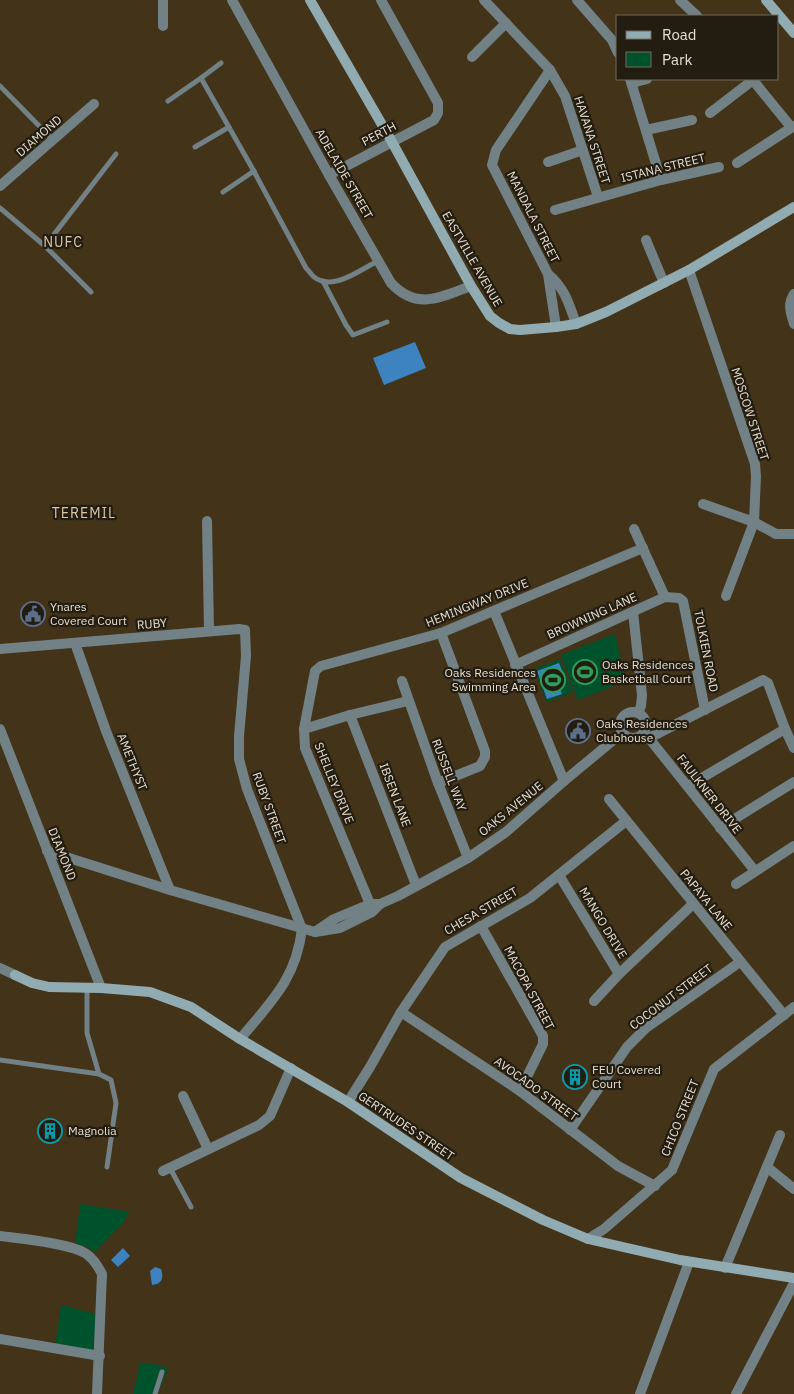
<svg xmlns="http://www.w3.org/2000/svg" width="794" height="1394" font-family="'IBM Plex Sans',sans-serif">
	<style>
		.green { fill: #00522c }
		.water { fill: #3c83c0 }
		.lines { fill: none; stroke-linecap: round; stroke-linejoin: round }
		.lane { stroke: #718185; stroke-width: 5 }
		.street { stroke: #718185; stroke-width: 10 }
		.secondary { stroke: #91abb2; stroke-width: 10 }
		.labels { text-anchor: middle; stroke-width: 4.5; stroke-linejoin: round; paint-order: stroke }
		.street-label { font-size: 12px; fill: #e8dfd0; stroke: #231c11 }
		.poi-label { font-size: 12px; fill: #e8dfd0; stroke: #231c11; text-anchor: start }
		.neighbourhood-label { font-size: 14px; letter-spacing: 1px; fill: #dac7a9; stroke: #231c11 }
	</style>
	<rect width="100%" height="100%" fill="#423319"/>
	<g class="green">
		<polygon points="615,634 626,681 578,700 561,655"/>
		<polygon points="560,659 573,692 547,702 534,669"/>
		<polygon points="80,1204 129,1212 124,1222 95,1252 85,1246 75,1244"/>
		<polygon points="61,1305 96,1314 95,1350 55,1346"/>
		<polygon points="140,1364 154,1364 168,1368 158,1394 133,1394"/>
	</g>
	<g class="water">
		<polygon points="415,342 426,368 384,385 373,358"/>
		<polygon points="559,663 563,673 555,676 562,694 547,699 537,671"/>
		<polygon points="123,1248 130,1256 118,1267 111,1260"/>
		<path d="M155 1267 161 1269C164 1278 162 1284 152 1285L150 1271Z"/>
	</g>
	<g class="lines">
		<g class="lane">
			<path d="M221 63 201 78 251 166 306 268C308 270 311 274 314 277 333 292 361 269 378 261"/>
			<polyline points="0,86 53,140"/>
			<polyline points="168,101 201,78"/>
			<polyline points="195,147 229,127"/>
			<polyline points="223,192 254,171"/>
			<polyline points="0,208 45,246 91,292"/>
			<polyline points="45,246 116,154"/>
			<polyline points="323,281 346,325 353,335 387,322"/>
			<polyline points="87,987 87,1033 99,1074 111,1080 116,1103 107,1167"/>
			<polyline points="0,1060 99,1074"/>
			<polyline points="170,1168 191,1207"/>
			<polyline points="155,1394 162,1372"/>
		</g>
		<g class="street">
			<path d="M232 0 329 175 391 283C417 311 441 297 471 286"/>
			<polyline points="484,0 550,70 565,96 598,197"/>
			<polyline points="577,0 612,40 618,53"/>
			<polyline points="680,0 697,16"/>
			<polyline points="163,26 163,0"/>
			<polyline points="472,57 506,23"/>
			<path d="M550 70 496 150 492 165 548 274C565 288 569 304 576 324"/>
			<polyline points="630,79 661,180"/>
			<polyline points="752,79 791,127"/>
			<polyline points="632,83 647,79"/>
			<polyline points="710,113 753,80"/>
			<polyline points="646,130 692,120"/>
			<polyline points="548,162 583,150"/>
			<polyline points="737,163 794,126"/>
			<polyline points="329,175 434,120 438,113 438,103 381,0"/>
			<polyline points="0,186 94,104"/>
			<polyline points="555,210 661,180 719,167"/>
			<polyline points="646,240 664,283"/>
			<polyline points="689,270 755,464 756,476 754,522 726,596"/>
			<polyline points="548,274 556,327"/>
			<path d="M794 294C787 305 791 313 794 324"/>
			<polyline points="703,504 754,522 776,534 794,534"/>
			<polyline points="207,521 209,631"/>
			<polyline points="634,529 665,597"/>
			<polyline points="494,611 564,781"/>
			<polyline points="633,612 642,695 641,706 638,713"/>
			<polyline points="75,643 106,731 170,890"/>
			<path d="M0 649 239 629 245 630 246 656 239 736V759L247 789 302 929C296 979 271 1002 240 1039"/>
			<polyline points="515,665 665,597 679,598 683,601 705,710"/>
			<polyline points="402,681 438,783 468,858"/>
			<circle cx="633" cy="725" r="13"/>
			<polyline points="350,715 416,885"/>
			<polyline points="0,729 101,988"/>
			<polyline points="304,729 350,715 408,701"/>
			<polyline points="644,732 755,871"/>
			<polyline points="649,738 763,680 768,683 785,729 794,748"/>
			<polyline points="438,783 480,766 485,757 485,751 441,633"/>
			<polyline points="688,786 785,729"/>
			<polyline points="609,799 784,1015"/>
			<polyline points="720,828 794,782"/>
			<polyline points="47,851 170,890 315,932 340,928 372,912 380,904"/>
			<polyline points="559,875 619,974"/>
			<polyline points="736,884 794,846"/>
			<polyline points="370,904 305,748 304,729 315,671 321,666 441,633 643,548"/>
			<polyline points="481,926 543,1036 543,1044 520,1091"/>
			<polyline points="315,932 334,919 370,904 380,904 398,896 468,858 506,832 564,781 622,733"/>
			<polyline points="0,968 15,975"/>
			<polyline points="594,1001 619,974 693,904"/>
			<polyline points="401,1012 520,1091 618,1166 655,1186"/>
			<polyline points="183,1096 208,1149"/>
			<polyline points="348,1102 370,1067 401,1012 445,947 530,898 626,821"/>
			<polyline points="570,1130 627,1047 646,1028 740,962"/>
			<polyline points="767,1167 794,1189"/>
			<polyline points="163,1171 259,1125 270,1116 291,1068"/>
			<path d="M0 1236C22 1239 67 1243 85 1253 93 1258 98 1266 102 1274L97 1394"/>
			<polyline points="588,1239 604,1229 672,1170 714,1069 794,1007"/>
			<polyline points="725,1268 780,1135"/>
			<polyline points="0,1339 100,1356"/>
			<polyline points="640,1394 689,1262"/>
			<polyline points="736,1394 794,1283"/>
		</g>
		<g class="secondary">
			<polyline points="310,0 392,142 471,286 490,316 499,323 510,329 520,330 556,327 576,324 606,312 689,270 794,207"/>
			<polyline points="766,0 794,33"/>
			<polyline points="15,975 32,983 49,987 101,988 150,992 191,1007 240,1039 348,1102 461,1178 543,1220 588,1239 680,1260 794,1278"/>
		</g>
	</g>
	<defs>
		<symbol id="civic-ring" viewBox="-11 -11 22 22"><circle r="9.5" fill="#231c11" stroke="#5c6f8a" stroke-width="1.5"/><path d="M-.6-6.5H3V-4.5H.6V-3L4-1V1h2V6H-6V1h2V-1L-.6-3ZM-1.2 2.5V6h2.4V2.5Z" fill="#5c6f8a"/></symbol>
		<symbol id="stadium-ring" viewBox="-11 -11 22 22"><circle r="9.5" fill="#231c11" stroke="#2e9e5b" stroke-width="1.5"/><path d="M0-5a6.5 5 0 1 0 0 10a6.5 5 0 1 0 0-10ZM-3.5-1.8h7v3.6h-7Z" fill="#2e9e5b"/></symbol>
		<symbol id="building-ring" viewBox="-11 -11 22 22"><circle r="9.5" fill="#231c11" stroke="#0f9aa8" stroke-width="1.5"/><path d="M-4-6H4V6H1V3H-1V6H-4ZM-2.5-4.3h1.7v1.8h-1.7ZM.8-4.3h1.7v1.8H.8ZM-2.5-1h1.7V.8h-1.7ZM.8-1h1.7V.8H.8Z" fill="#0f9aa8"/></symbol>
	</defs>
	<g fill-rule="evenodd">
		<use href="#civic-ring" x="19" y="600" width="28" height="28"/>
		<use href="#stadium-ring" x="571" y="658" width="28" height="28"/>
		<use href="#stadium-ring" x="539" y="666" width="28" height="28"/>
		<use href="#civic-ring" x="564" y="717" width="28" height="28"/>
		<use href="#building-ring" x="561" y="1063" width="28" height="28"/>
		<use href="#building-ring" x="36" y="1117" width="28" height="28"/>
	</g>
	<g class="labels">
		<g class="street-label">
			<text transform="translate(379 134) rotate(-28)" y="4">PERTH</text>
			<text transform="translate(39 136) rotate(-41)" y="4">DIAMOND</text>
			<text transform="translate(592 140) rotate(72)" y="4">HAVANA STREET</text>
			<text transform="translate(663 168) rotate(-14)" y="4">ISTANA STREET</text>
			<text transform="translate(344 174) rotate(60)" y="4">ADELAIDE STREET</text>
			<text transform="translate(533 217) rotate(63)" y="4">MANDALA STREET</text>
			<text transform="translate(472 259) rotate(60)" y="4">EASTVILLE AVENUE</text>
			<text transform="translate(750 414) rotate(72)" y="4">MOSCOW STREET</text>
			<text transform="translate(477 603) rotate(-22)" y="4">HEMINGWAY DRIVE</text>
			<text transform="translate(592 616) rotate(-24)" y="4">BROWNING LANE</text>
			<text transform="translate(152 624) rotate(-5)" y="4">RUBY</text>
			<text transform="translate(706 651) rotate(79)" y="4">TOLKIEN ROAD</text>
			<text transform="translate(132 762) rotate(68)" y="4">AMETHYST</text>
			<text transform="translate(449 775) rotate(69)" y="4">RUSSELL WAY</text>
			<text transform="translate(334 783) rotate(68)" y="4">SHELLEY DRIVE</text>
			<text transform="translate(709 794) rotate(52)" y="4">FAULKNER DRIVE</text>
			<text transform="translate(395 795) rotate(69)" y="4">IBSEN LANE</text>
			<text transform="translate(269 808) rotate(70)" y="4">RUBY STREET</text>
			<text transform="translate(511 809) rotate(-39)" y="4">OAKS AVENUE</text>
			<text transform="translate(62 854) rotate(68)" y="4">DIAMOND</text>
			<text transform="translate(706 900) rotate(51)" y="4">PAPAYA LANE</text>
			<text transform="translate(481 911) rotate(-30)" y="4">CHESA STREET</text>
			<text transform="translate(603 923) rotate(59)" y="4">MANGO DRIVE</text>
			<text transform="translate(529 988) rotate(62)" y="4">MACOPA STREET</text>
			<text transform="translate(671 997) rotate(-37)" y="4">COCONUT STREET</text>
			<text transform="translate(536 1089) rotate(36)" y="4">AVOCADO STREET</text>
			<text transform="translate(680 1118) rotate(-68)" y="4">CHICO STREET</text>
			<text transform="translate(406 1126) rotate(34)" y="4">GERTRUDES STREET</text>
		</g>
		<g class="poi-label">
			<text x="50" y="611">Ynares<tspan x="50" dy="14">Covered Court</tspan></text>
			<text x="602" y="669">Oaks Residences<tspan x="602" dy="14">Basketball Court</tspan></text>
			<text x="536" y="677" text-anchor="end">Oaks Residences<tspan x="536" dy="14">Swimming Area</tspan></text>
			<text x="596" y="728">Oaks Residences<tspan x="596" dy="14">Clubhouse</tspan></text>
			<text x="592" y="1074">FEU Covered<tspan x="592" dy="14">Court</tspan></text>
			<text x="68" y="1135">Magnolia</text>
		</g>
		<g class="neighbourhood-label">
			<text x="63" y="247">NUFC</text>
			<text x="84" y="518">TEREMIL</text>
		</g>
	</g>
	<rect x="616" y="15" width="162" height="65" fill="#231c11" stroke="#726a5d"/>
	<rect x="626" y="31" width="25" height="8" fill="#91abb2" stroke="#726a5d"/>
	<text x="662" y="40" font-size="15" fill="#e8dfd0">Road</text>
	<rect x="626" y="52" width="25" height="15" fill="#00522c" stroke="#726a5d"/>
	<text x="662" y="65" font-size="15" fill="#e8dfd0">Park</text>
</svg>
